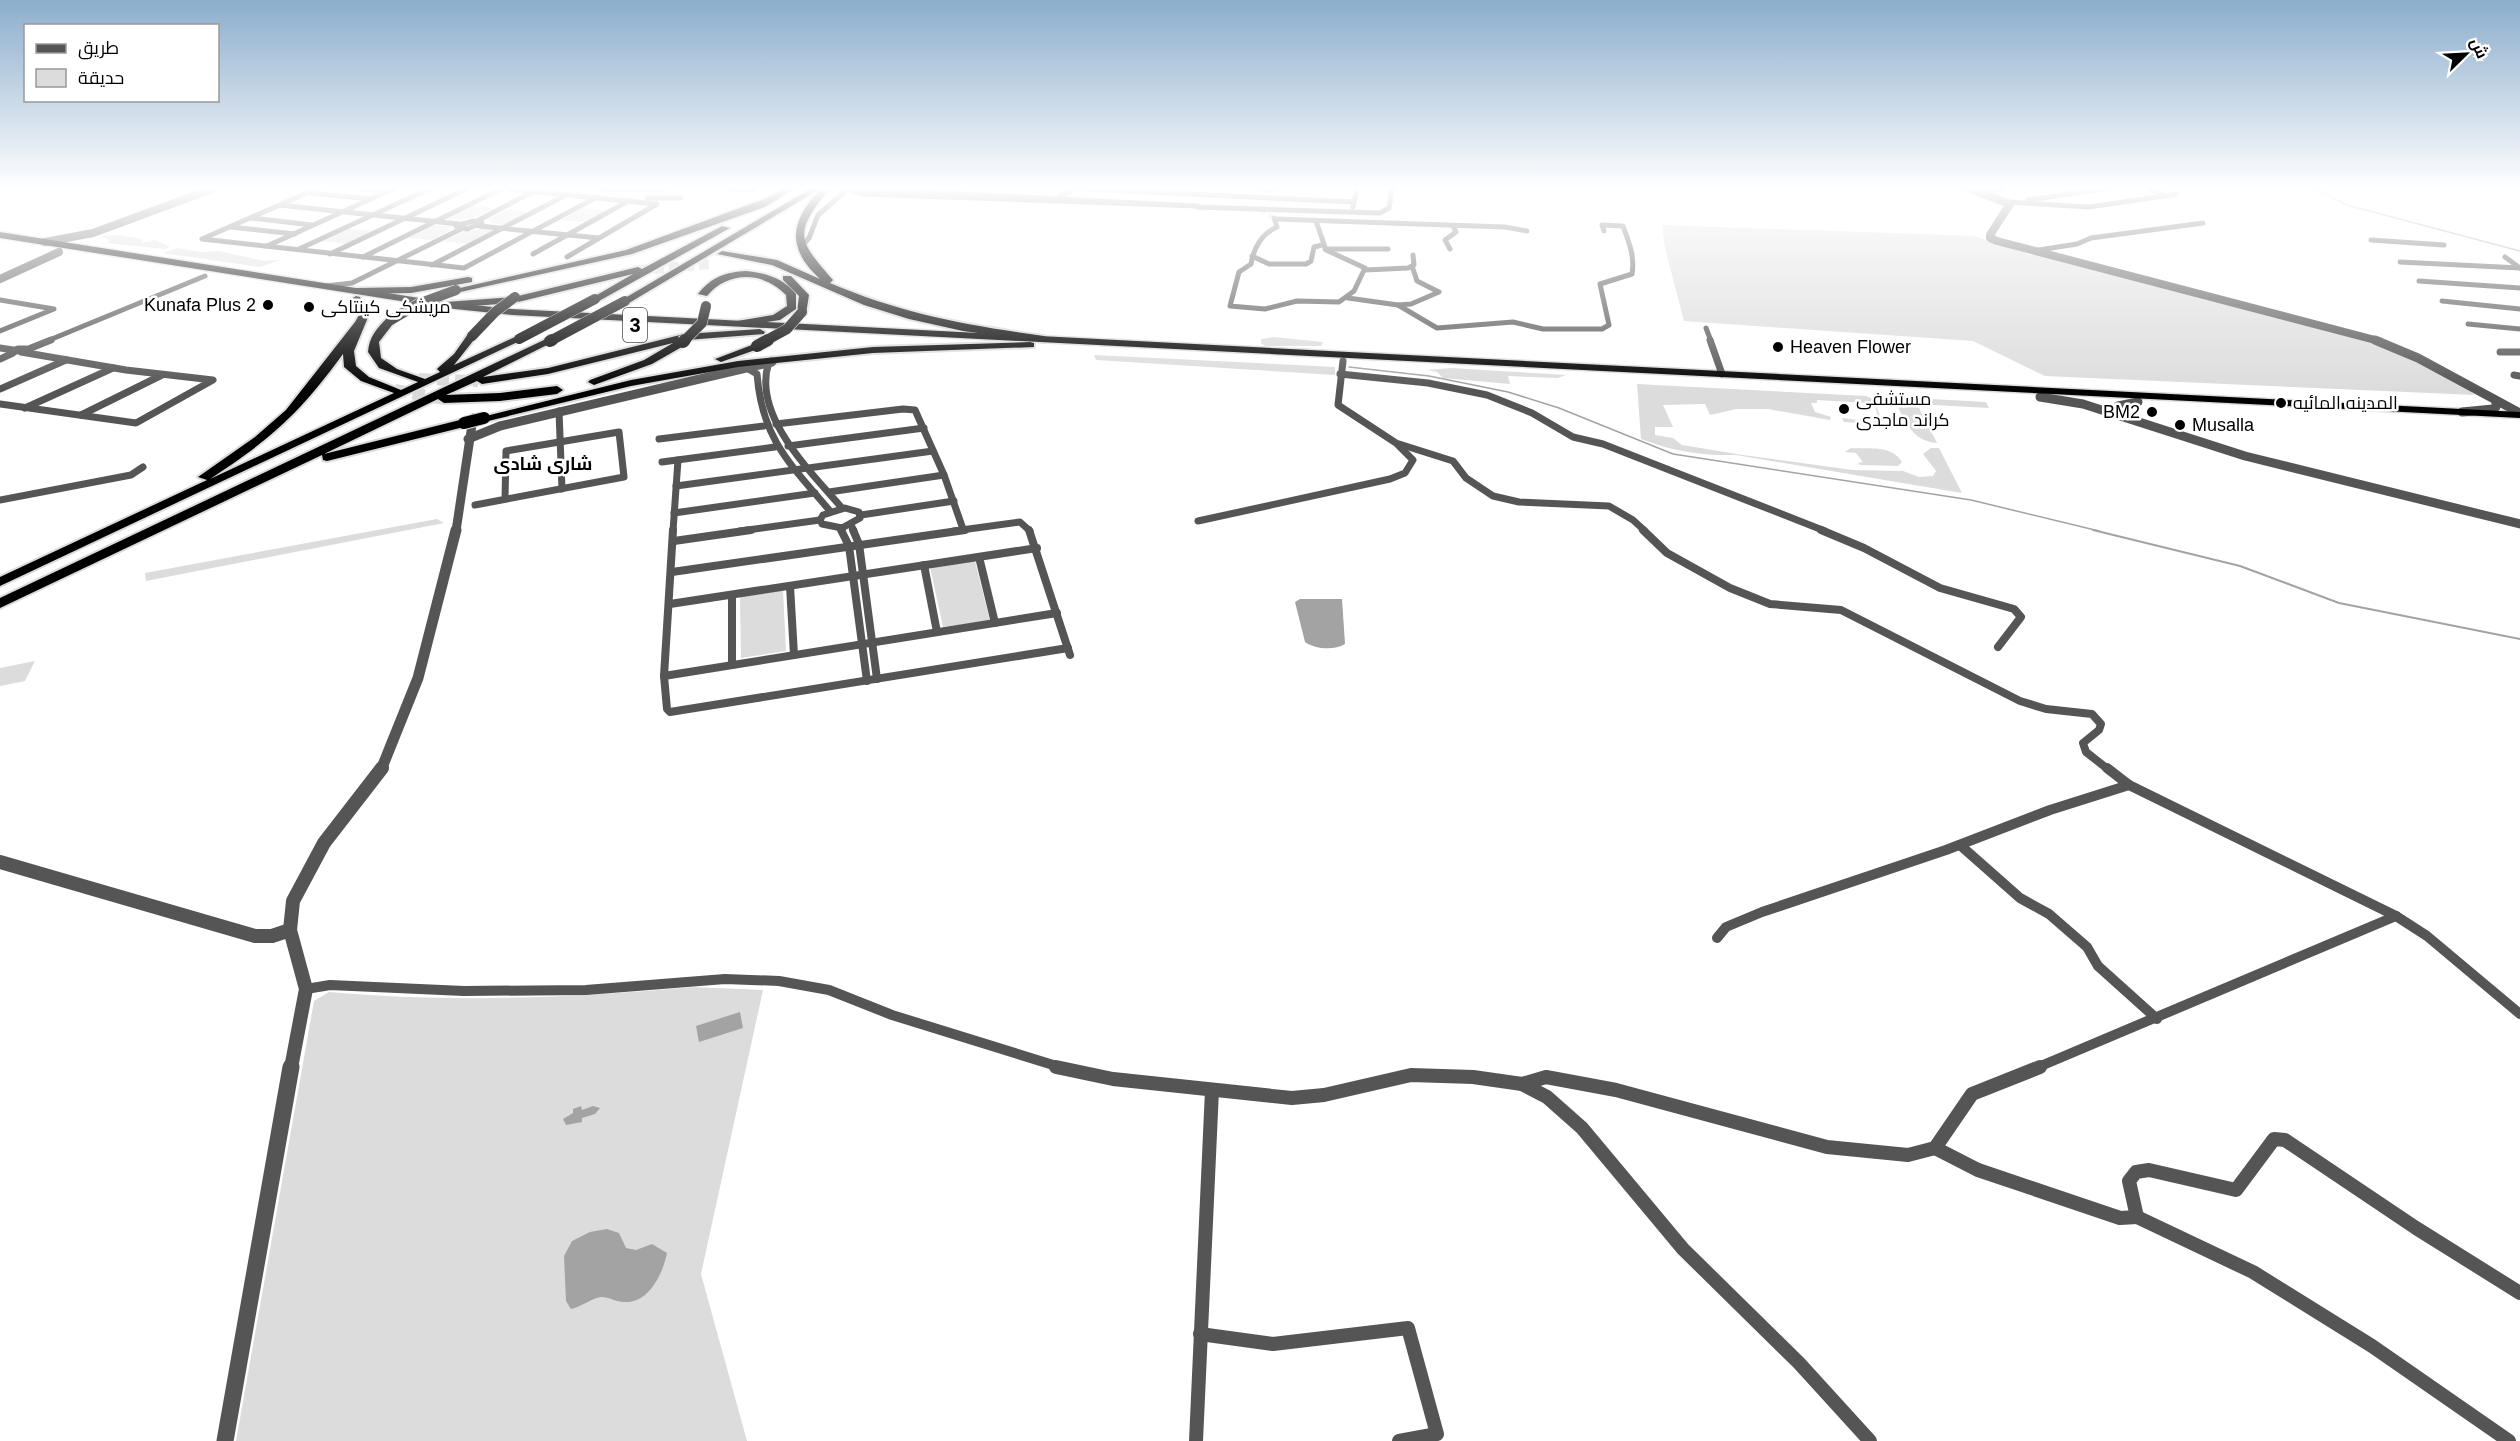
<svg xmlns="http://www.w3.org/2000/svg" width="2520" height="1441" font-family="Helvetica,Cairo,sans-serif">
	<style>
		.green { fill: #dcdcdc }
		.water { fill: #a3a3a3 }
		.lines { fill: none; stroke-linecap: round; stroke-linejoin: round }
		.stream-far1 { stroke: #a3a3a3; stroke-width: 1.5 }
		.stream { stroke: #a3a3a3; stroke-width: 2 }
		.minor-tunnel { stroke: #d9d9d9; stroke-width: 5; stroke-dasharray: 5 3; stroke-linecap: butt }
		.motorway-tunnel-far1 { stroke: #d9d9d9; stroke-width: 10; stroke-dasharray: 10 5; stroke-linecap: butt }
		.motorway-tunnel { stroke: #d9d9d9; stroke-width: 12; stroke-dasharray: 12 6; stroke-linecap: butt }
		.trunk-casing { stroke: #dbdbdb; stroke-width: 3 }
		.motorway-casing { stroke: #dbdbdb; stroke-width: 4 }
		.minor-far4 { stroke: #555; stroke-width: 5 }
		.minor-far3 { stroke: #555; stroke-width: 7 }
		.minor-far2 { stroke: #555; stroke-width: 8 }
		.minor-far1 { stroke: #555; stroke-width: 10 }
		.minor { stroke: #555; stroke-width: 14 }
		.tertiary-far4 { stroke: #555; stroke-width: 8 }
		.tertiary-far3 { stroke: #555; stroke-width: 9 }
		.tertiary-far2 { stroke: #555; stroke-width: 11 }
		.tertiary-far1 { stroke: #555; stroke-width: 14 }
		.tertiary { stroke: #555; stroke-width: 17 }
		.trunk { fill: #000; fill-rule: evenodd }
		.motorway { fill: #000; fill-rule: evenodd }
		.motorway-bridge-far1-casing { stroke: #dbdbdb; stroke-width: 11; stroke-linecap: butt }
		.motorway-bridge-casing { stroke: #dbdbdb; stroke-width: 14; stroke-linecap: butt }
		.motorway-bridge-far1 { stroke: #000; stroke-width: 10 }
		.motorway-bridge { stroke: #000; stroke-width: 12 }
		.poi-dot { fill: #000; stroke: #fff; stroke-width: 2 }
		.labels { text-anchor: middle; stroke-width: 5; stroke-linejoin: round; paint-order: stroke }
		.far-poi-label { font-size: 18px; fill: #000; stroke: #fff; text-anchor: start }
		.far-neighbourhood-label { font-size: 18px; font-weight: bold; fill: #000; stroke: #fff }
		.shield { fill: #fff; stroke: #4c4c4c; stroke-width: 1.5 }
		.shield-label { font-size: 20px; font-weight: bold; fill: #000 }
	</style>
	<rect width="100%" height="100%" fill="#fff"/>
	<g class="green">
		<path d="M472 205 495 208C477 217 464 222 444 219Z"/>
		<polygon points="582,208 605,211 585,222 561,220"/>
		<polygon points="508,209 530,212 505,225 490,223 491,221 488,219"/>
		<polygon points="434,225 449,226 448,229 451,230 432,240 408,238"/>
		<polygon points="1662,225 1974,236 2031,255 2044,255 2382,344 2456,380 2475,395 2045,376 1973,341 1684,321 1665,248"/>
		<polygon points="349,229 373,231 347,244 323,241"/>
		<polygon points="481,229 495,230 469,244 444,241 465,231"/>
		<polygon points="118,235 142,239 142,243 155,240 170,247 165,249 107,243 110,240 101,236"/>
		<polygon points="178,248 201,252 219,251 264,261 280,260 260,267 162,253"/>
		<polygon points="1273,337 1323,342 1321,346 1265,346 1261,343 1261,339"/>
		<polygon points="1094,355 1335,367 1335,375 1096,360"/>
		<polygon points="1451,368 1566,375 1558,378 1508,376 1510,384 1443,378 1437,372 1427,370"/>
		<path d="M1637 384 1866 396 1873 399 1884 425 1844 422 1842 418 1875 422 1874 419 1879 420 1875 406 1867 403 1817 400V403H1811L1815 412 1831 417 1830 420 1768 409H1736L1710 415 1705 404 1663 405 1673 427H1655V435L1673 438 1682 445 1743 455 1853 470 1903 471 1919 477 1933 476 1936 471 1923 454 1931 448H1939L1962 493 1736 455C1704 456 1671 451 1641 439Z"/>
		<path d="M1893 397 1986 402 1989 408 1917 404 1937 443C1910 441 1904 418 1893 397Z"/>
		<path d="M1851 448C1870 449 1892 445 1902 462L1898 466 1860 465 1858 463 1863 462 1856 453 1845 452Z"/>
		<polygon points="437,519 444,523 146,581 145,573"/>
		<polygon points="975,561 990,621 943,627 930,567"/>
		<polygon points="783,590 786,651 741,658 740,597"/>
		<polygon points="35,661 25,681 0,686 0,668"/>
		<path d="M693 987 763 990 701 1274 747 1441H236L314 1001 329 992C453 1003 570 998 693 987Z"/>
	</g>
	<g class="water">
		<path d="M1300 599H1342L1345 644C1334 651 1315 649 1305 642L1295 602Z"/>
		<polygon points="740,1012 743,1028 699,1042 696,1026"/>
		<polygon points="581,1106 582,1110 593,1106 600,1108 595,1114 582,1118 582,1122 566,1125 563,1119 573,1113 573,1109"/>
		<path d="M607 1229 619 1233 626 1248 636 1250 652 1244 667 1253C663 1273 649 1304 624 1302 616 1302 609 1297 601 1297 592 1298 581 1307 571 1309L566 1301 564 1256 572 1241 590 1232Z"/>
	</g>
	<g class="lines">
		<g class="stream-far1">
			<polyline points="2316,189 2347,205 2520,251"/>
			<polyline points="1349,367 1429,376 1508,392 1559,408 1673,454 1971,500 2099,531"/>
		</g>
		<polyline class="stream" points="2093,530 2240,566 2339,603 2520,639"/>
		<polyline class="minor-tunnel" points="1261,211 1274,218"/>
		<polyline class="motorway-tunnel-far1" points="639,270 712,264"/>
		<g class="motorway-tunnel">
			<polyline points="419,379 478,381"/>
			<polyline points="395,390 444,399"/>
		</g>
		<defs>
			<polygon id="trunk" points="0,232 445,302 512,309 2520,412 2520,418 512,315 445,308 0,238"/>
			<g id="motorway">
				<polygon points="784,189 794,189 765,207 632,254 456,293 451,290 626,250 767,198"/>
				<polygon points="810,189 820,189 629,303 620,301"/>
				<path d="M820 190 827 192C792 235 800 242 833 280L830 283C903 314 965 325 1044 336L1049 339 1044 342 963 331 909 319 864 305 772 265 717 254 722 251 777 260 820 279C786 248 790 221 820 190Z"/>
				<polygon points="722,226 730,228 599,301 590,299 633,274 514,303 445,308 440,305 445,302 514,297 638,267 642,269"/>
				<path d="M746 271C766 273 783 278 796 294V309L780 320 741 326 736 323 737 321 773 315 787 306 786 295C763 271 728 271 707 296L698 294C711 277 726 272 746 271Z"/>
				<polygon points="783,276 791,276 809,295 806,314 797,312 799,296 783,280"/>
				<polygon points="468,277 472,278 472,282 411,293 356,294 351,291 356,288 411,287"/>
				<path d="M356 296 360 297 369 315 354 351 356 366 369 377 401 390 418 382 379 368 368 352C369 337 377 328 387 318L396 320 379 342 381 358 397 369 425 379 440 372 437 369 439 367 454 354 468 334 477 336 454 365 515 337 524 339 0 586V577L207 480 198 477 255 437 286 410 355 322 359 315 351 299ZM343 354 344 367 361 381 394 393 210 479C271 439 300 413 343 354Z"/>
				<polygon points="760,329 765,332 764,334 687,340 687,344 652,364 594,385 588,382 590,380 644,360 673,343 548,374 482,384 477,381 446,395 500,393 557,386 563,390 557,394 500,401 444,403 438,399 324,454 464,419 468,420 468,426 327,461 323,460 322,455 0,608 0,598 546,339 555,341 483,377 548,368 684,334"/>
				<polygon points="1030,342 1034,343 1034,347 873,353 738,367 631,386 484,422 478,418 631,380 738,361 873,347"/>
				<polygon points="757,343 761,344 761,348 721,362 715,359"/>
			</g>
		</defs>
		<use href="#trunk" class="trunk-casing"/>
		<use href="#motorway" class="motorway-casing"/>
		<g class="minor-far4">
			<polyline points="316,189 202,239 464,268 597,197"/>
			<polyline points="363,189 385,191"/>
			<polyline points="508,189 657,204 567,257"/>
			<polyline points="602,189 663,189"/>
			<polyline points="730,189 754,189"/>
			<polyline points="847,189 863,194 1198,206 859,189"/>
			<polyline points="1084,189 1354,202"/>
			<polyline points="1263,189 1272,189"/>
			<polyline points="2149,189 2164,195"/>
			<polyline points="1978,192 2001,189"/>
			<polyline points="310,193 371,199"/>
			<polyline points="1060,196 1076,189"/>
			<polyline points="647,198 681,198"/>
			<polyline points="2028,200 2104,189"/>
			<polyline points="2008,202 2089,207 2177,194"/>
			<polyline points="279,205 459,224"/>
			<polyline points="1197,207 1380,213 1389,208 1392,189"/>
			<polyline points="1353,207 1357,189"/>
			<polyline points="251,218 312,225"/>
			<path d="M1274 218 1277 227C1261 234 1254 247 1251 264L1239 272 1230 306 1265 309 1297 301 1339 302 1354 291 1365 268 1326 250 1316 221"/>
			<polyline points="1276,219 1505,227 1527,231"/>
			<polygon points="473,221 482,223 467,229 456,226"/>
			<polyline points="477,221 534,191"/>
			<polyline points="479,226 599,238"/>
			<polyline points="231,227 295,234"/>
			<polyline points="2371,240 2444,245"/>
			<polyline points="267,246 393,189"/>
			<polyline points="801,247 809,238 818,215 848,189"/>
			<polyline points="299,249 429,189"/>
			<polyline points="1325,249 1388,249"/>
			<polyline points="1450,249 1445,240 1456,232 1453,226"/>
			<polyline points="2032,251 2077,244 2091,238 2203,223"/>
			<polyline points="330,254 466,189"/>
			<polyline points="533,254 630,200"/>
			<polyline points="1252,256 1269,264 1306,264 1311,261 1314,247 1322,245"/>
			<polyline points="363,257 501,189"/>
			<polyline points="2505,257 2520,268"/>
			<polyline points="2400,262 2520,268"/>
			<polyline points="432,265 566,195"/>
			<path d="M1412 266 1417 281 1439 292 1411 304 1398 305 1437 328 1513 322 1543 329H1602L1609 325 1600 284 1632 274C1635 257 1629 242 1623 226L1602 225 1604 231"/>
			<polyline points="1365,270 1408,268 1414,265 1413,255"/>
			<polyline points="2419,281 2520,288"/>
			<polyline points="326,286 352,283 461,229"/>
			<polyline points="1348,298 1398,305"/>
			<polyline points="0,300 54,309 0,331"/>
			<polyline points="2442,301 2520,309"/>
			<polyline points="2468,324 2520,329"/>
			<polyline points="1706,328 1711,341"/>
			<polyline points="47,341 205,276"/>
		</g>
		<g class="minor-far3">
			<polyline points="1710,340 1722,374"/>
			<polyline points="0,348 13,350"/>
			<polygon points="18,349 26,349 11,352"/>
			<polyline points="26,350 51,340"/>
			<polyline points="2500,352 2520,352"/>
			<polyline points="0,359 13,353"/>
			<polyline points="1343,361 1338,405 1396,443 1453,461 1466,478 1493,496 1519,502 1609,506 1633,520 1645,531"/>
			<path d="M769 362C751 415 811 472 842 508"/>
			<path d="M745 367 757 374C762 439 790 464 830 511"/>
			<polyline points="1340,374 1428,383 1487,395 1532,413 1573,437 1603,444 1825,531"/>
			<polyline points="2514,375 2520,376"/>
			<polyline points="0,389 66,360"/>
			<polyline points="0,404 136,423 213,380 126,370 21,352"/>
			<polyline points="25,408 113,368"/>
			<polyline points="559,411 562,489"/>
			<polyline points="81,415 162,375"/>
			<polyline points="776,424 903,409 915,410 944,475 963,529"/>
			<polyline points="659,439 764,426"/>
			<polyline points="788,446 924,428"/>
			<polyline points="662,462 775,447"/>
			<polyline points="676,486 933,451"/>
			<polyline points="829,492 944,475"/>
			<polyline points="0,500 131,475 143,467"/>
			<polyline points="475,505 624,477 619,432 506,451 505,499"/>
			<polygon points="845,508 859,512 860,518 842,528 822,524 820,520 823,515"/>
			<polyline points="674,513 815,493"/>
			<polyline points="861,515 954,501"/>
			<polyline points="1198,521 1390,479 1405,473 1413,460 1398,445"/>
			<polyline points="851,525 854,531"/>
			<polyline points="840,528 842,531"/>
			<polyline points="673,531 678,460"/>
			<polyline points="740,531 820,520"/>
			<polyline points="954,531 1020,522 1030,531"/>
		</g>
		<g class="minor-far2">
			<polyline points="673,530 664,676 667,709 670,712 1068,648"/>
			<polyline points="841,530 849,546 867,681"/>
			<polyline points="853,530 859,544 877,679"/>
			<polyline points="1029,530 1070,655"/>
			<polyline points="1643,530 1667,553 1730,588 1770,604 1841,610 2020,701 2046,709 2092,714 2101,724 2099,730 2083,743 2086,752 2109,770"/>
			<polyline points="1821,530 1864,548 1940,588 2014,609 2021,617 1998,647"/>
			<polyline points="674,541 751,530"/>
			<polyline points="979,557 995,623"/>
			<polyline points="924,565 937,632"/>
			<polyline points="672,572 965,530"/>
			<polyline points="790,586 794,655"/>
			<polyline points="732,595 732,665"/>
			<polyline points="670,604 1037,548"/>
			<polyline points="664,676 1057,613"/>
		</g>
		<g class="minor-far1">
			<polyline points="2107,768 2129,785 2396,916 2427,936 2520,1014"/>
			<polyline points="1960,845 2020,898 2049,914 2087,947 2098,966 2157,1019"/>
			<polyline points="1717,938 1726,927 1762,912 1946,850 2050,810 2129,785"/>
			<polyline points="306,989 330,985 464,991 586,990 725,979 779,981 829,990 892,1015 1063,1068"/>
			<polyline points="2036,1068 2396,916"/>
		</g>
		<g class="minor">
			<polyline points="1056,1067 1113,1079 1292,1098 1324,1095 1411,1075 1473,1077 1522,1084 1547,1097 1582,1128 1683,1249 1799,1363 1870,1441"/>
			<polyline points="1522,1084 1546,1077 1616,1090 1827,1147 1908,1155 1935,1148 1972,1094 2040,1067"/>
			<polyline points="1935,1148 1978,1170 2120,1218 2137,1217 2129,1181 2136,1172 2149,1170 2236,1190 2274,1139 2285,1140 2416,1228 2520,1293"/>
			<polyline points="2137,1217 2253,1272 2372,1346 2509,1441"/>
			<polyline points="1200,1334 1273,1344 1408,1328 1437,1434 1399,1441"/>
			<polyline points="1196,1441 1212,1090"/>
		</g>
		<g class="tertiary-far4">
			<polyline points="1970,189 2010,204 1990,235 1990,238 1997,241 2379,341"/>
			<polyline points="45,242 93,233 212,189"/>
			<polyline points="0,279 59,252"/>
		</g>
		<g class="tertiary-far3">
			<polyline points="2375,340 2418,358 2520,413"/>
			<polyline points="2040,397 2083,404 2245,456 2520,524"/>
			<polyline points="2462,412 2493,409 2496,407 2496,401"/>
			<polyline points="2128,416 2121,412 2118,406 2138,402"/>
			<polyline points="468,439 500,426 772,362"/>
			<polyline points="456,531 473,418"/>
		</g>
		<polyline class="tertiary-far2" points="381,770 418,678 456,530"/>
		<g class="tertiary-far1">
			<polyline points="0,862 255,936 272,936 290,930"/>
			<polyline points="291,1068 306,989 290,930 293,901 324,843 382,768"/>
		</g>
		<polyline class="tertiary" points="225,1441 291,1067"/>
		<use href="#trunk" class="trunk"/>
		<use href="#motorway" class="motorway"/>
		<defs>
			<g id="motorway-bridge-far1">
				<polyline points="391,320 418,304 456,290"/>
				<polyline points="472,336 495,312 515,297"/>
				<polyline points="519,339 595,299"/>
				<polyline points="550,341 625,301"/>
				<polyline points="684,341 702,323 706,306"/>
				<polyline points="765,341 787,329 802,312"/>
			</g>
			<g id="motorway-bridge">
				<polyline points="550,341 552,340"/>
				<polyline points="683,342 685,340"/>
				<polyline points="757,346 768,340"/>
				<polyline points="464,423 484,418"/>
			</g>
		</defs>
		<use href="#motorway-bridge-far1" class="motorway-bridge-far1-casing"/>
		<use href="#motorway-bridge" class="motorway-bridge-casing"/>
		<use href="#motorway-bridge-far1" class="motorway-bridge-far1"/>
		<use href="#motorway-bridge" class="motorway-bridge"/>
	</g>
	<linearGradient id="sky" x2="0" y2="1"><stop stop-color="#8cadcc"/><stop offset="0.48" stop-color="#fff"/><stop offset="1" stop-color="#fff" stop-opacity="0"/></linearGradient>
	<rect width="2520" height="391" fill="url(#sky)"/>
	<g class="poi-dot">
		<circle cx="268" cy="305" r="6"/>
		<circle cx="309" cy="307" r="6"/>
		<circle cx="1778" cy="347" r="6"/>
		<circle cx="2281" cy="403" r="6"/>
		<circle cx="1844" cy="409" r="6"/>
		<circle cx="2152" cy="412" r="6"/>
		<circle cx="2180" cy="425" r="6"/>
	</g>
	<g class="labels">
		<g class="far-poi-label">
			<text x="256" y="311" text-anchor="end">Kunafa Plus 2</text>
			<text x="321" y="313">مریشکی کینتاکی</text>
			<text x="1790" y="353">Heaven Flower</text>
			<text x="1856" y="405">مستشفی<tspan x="1856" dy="21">کراند ماجدی</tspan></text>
			<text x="2293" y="409">المدينه المائيه</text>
			<text x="2140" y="418" text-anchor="end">BM2</text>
			<text x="2192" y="431">Musalla</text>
		</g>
		<g class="far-neighbourhood-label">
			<text x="543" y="470">شاری شادی</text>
		</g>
		<rect class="shield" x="623" y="308" width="24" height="34" rx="4.5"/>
		<g class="shield-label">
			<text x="635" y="332">3</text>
		</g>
	</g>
	<rect x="24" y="24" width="195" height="78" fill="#ffffff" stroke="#999999" stroke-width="1.5"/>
	<rect x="36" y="44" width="30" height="9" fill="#555555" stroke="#999999" stroke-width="1.5"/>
	<text x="78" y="54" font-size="18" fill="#000000">طريق</text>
	<rect x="36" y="69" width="30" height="18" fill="#dcdcdc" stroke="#999999" stroke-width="1.5"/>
	<text x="78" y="84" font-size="18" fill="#000000">حديقة</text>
	<g transform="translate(2466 54) rotate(66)" stroke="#ffffff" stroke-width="4.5" paint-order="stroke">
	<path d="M0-4.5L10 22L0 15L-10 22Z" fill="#000000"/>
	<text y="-9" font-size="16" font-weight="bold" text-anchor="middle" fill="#000000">ش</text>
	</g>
</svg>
